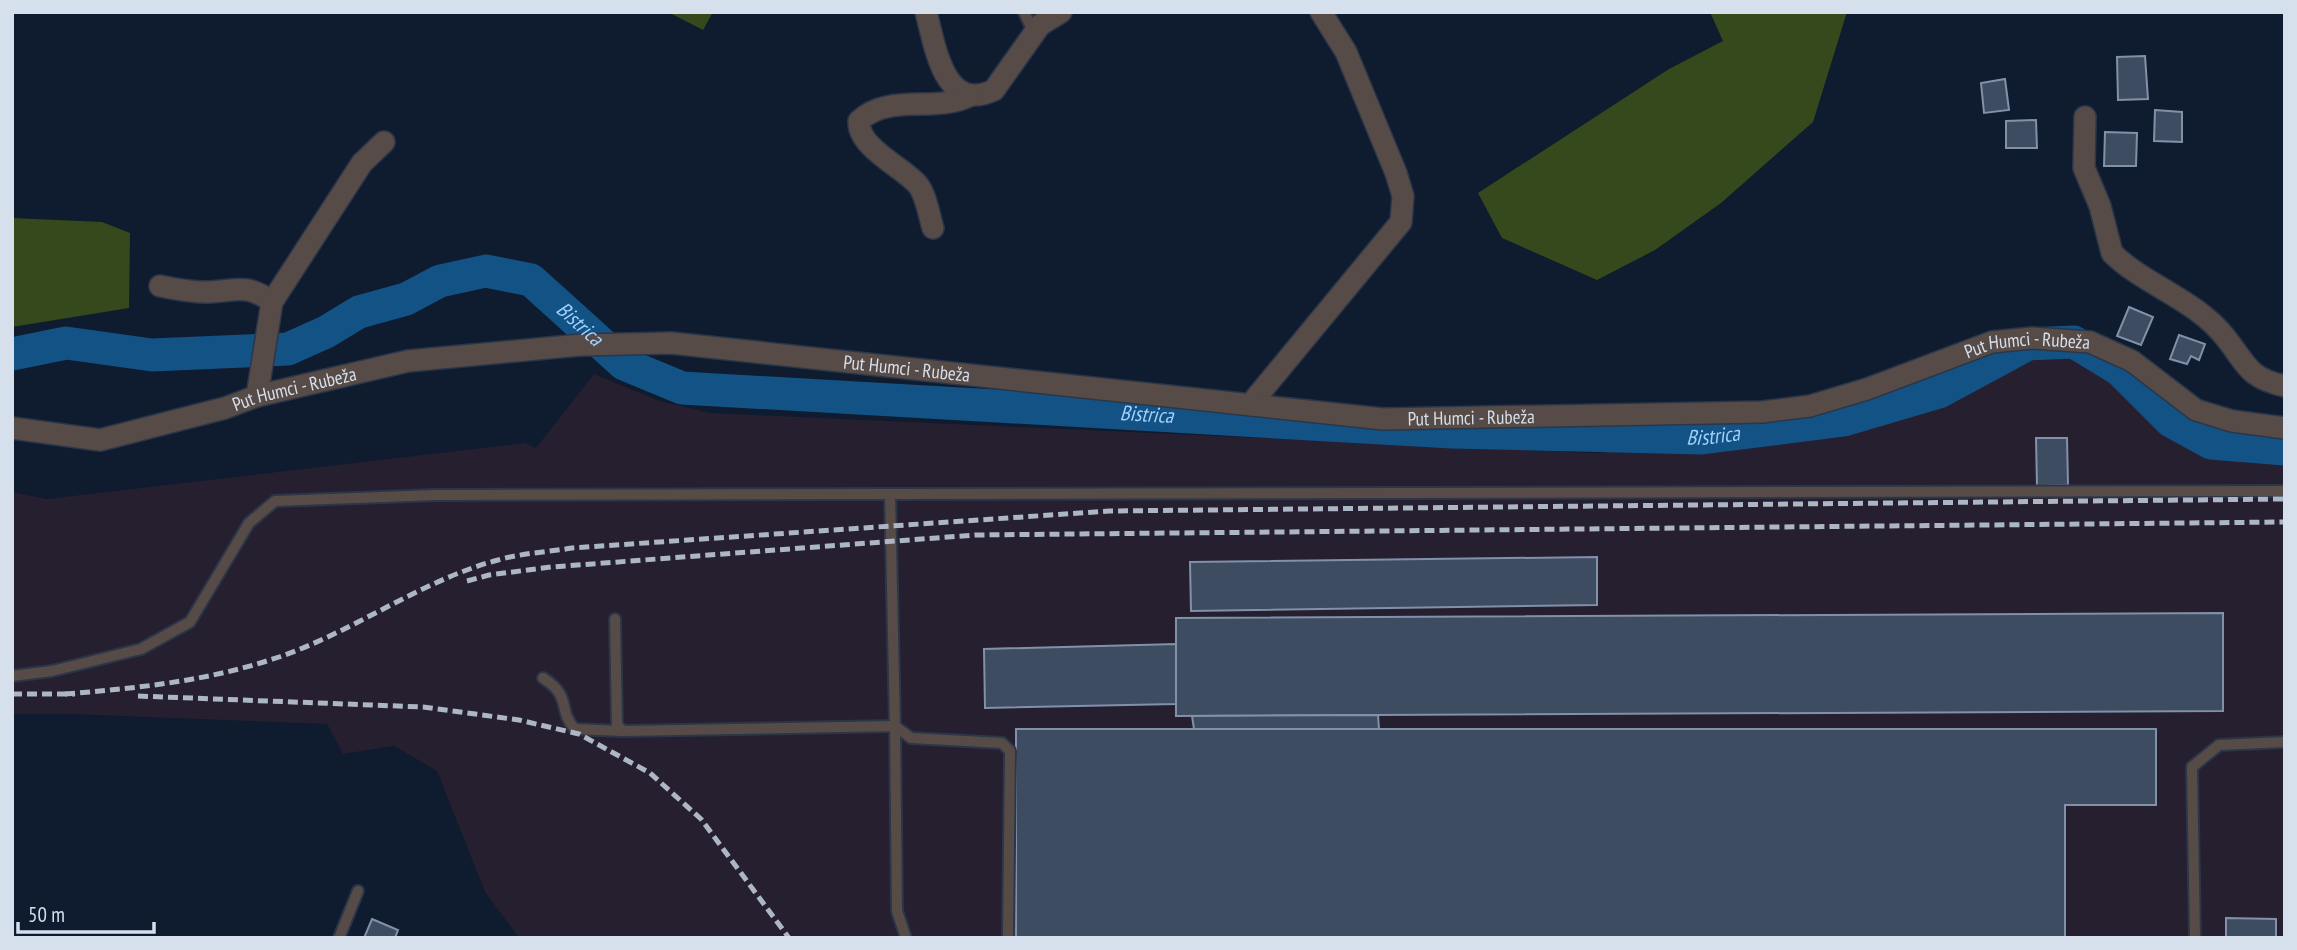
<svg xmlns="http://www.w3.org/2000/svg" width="2297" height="950" font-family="'PT Sans Narrow',sans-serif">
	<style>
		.industrial { fill: #251f2f }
		.green { fill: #36491c }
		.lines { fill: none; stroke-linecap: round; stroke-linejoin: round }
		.river { stroke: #135285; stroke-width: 33 }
		.building { fill: #3e4c61; stroke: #8191a9; stroke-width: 2 }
		.lane-casing { stroke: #2b3649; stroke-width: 14 }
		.street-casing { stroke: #2b3649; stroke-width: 24 }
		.lane { stroke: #574b47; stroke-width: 10 }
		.street { stroke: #574b47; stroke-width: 21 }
		.rail { stroke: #acb6c4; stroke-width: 5; stroke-dasharray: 10 5; stroke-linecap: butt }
		.labels { text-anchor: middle; stroke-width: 5; stroke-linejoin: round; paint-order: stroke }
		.street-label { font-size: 19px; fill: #d6dfec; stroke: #0f1b2e }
		.water-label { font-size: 21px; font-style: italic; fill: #a1d0fd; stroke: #0f1b2e }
	</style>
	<rect width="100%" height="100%" fill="#0f1b2e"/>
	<polygon class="industrial" points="2050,351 2087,357 2119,379 2155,425 2210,451 2285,456 2285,938 519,938 485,892 437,771 394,746 343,754 327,724 71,714 12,714 12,492 47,499 525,443 536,448 594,374 660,401 710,413 1595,453 1722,445 1837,434 1941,398 2017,359"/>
	<g class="green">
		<polygon points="668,12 713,12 703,30"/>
		<polygon points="1710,12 1847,12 1813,122 1721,203 1655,250 1597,280 1502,238 1478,193 1669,69 1723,41"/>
		<polygon points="12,218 102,222 130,233 129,308 12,327"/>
	</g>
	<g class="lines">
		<path class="river" id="s1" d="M12 354 66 343 152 355 288 349 326 332 359 312 406 299 440 281 486 271 531 280 624 364 682 388 1452 432 1702 438 1844 420 1939 392 2028 344 2074 342 2120 370 2171 421 2211 443 2285 449"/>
	</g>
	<g class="building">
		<polygon points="2145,56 2148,99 2118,100 2117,57"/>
		<polygon points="2005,79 2009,110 1984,113 1981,83"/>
		<polygon points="2155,110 2182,112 2182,142 2154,141"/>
		<polygon points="2036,120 2037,148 2006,148 2006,121"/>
		<polygon points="2105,132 2137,133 2136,166 2104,166"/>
		<polygon points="2129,307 2153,317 2141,345 2117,336"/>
		<polygon points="2179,335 2205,344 2199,360 2191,356 2187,364 2170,359"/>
		<polygon points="2036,438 2067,438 2068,485 2037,486"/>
		<polygon points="1597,557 1597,605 1191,611 1190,562"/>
		<polygon points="2223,613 2223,711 1176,716 1176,618"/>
		<polygon points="1176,644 1176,704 985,708 984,649"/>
		<polygon points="1378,715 1379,729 1194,729 1192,716"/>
		<polygon points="1016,729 2156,729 2156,805 2065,805 2065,938 1016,938"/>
		<polygon points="2226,918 2276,919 2276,938 2226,938"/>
		<polygon points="372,919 398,930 395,938 364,938"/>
	</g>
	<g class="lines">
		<defs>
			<g id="lane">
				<polyline points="1024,12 1034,33"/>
				<polyline points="890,494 895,726 911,738 1002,743 1010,751 1008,938"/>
				<polyline points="615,619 617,724 622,731 895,726 897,911 906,938"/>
				<polyline points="12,676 52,671 141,649 190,622 249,523 275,501 436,495 2285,491"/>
				<path d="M543 678C573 697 557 710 575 729L622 731"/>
				<polyline points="339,938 358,891"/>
				<polyline points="2195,938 2192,767 2219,745 2285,742"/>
			</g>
			<g id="street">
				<path d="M926 12C935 46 944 114 994 90L1040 25 1061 12"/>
				<path d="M2085 117 2084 168 2100 206 2112 253C2144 285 2195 299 2225 337 2247 364 2247 378 2285 386"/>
				<path d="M933 228C929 215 926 195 918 185 904 168 857 147 859 121 889 92 937 114 971 95"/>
				<path d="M160 286C176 289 192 293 209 292 237 291 247 283 272 302"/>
				<polyline points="257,396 272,302 362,163 384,142"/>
				<polyline points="1250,405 1401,222 1403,196 1396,173 1346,52 1321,12"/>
				<path id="s2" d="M12 428 100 440 225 408 257 396 408 361 580 345 671 343 1383 419 1762 412 1810 406 1867 389 1992 342 2032 338 2090 342 2132 361 2196 410 2232 421 2285 428"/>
			</g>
		</defs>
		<use href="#lane" class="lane-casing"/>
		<use href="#street" class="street-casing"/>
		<use href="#lane" class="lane"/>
		<use href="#street" class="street"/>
		<g class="rail">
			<polyline points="467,581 489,575 551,567 975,535 2285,522"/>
			<polyline points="12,694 75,694"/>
			<path d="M65 694C139 688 209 681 279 657 355 631 422 580 498 560 522 553 548 552 572 548L1109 511 2285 499"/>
			<polyline points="138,696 423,707 519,720 579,734 650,773 701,819 789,938"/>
		</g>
	</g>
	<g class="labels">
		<g class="street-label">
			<text dy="7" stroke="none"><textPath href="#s2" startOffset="2042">Put Humci - Rubeža</textPath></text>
			<text dy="7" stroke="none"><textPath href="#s2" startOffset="908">Put Humci - Rubeža</textPath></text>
			<text dy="7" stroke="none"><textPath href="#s2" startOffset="290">Put Humci - Rubeža</textPath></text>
			<text dy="7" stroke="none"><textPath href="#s2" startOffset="1475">Put Humci - Rubeža</textPath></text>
		</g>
		<g class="water-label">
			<text dy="7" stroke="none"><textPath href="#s1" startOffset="604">Bistrica</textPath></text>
			<text dy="7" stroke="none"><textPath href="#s1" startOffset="1192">Bistrica</textPath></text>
			<text dy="7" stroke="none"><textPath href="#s1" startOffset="1759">Bistrica</textPath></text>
		</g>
	</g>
	<rect width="2297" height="950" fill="none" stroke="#d6dfec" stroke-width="28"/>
	<path d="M18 922v10h136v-10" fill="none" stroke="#d6dfec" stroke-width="3.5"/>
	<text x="28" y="922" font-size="21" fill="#d6dfec" stroke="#0f1b2e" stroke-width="5" paint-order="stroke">50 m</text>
</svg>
